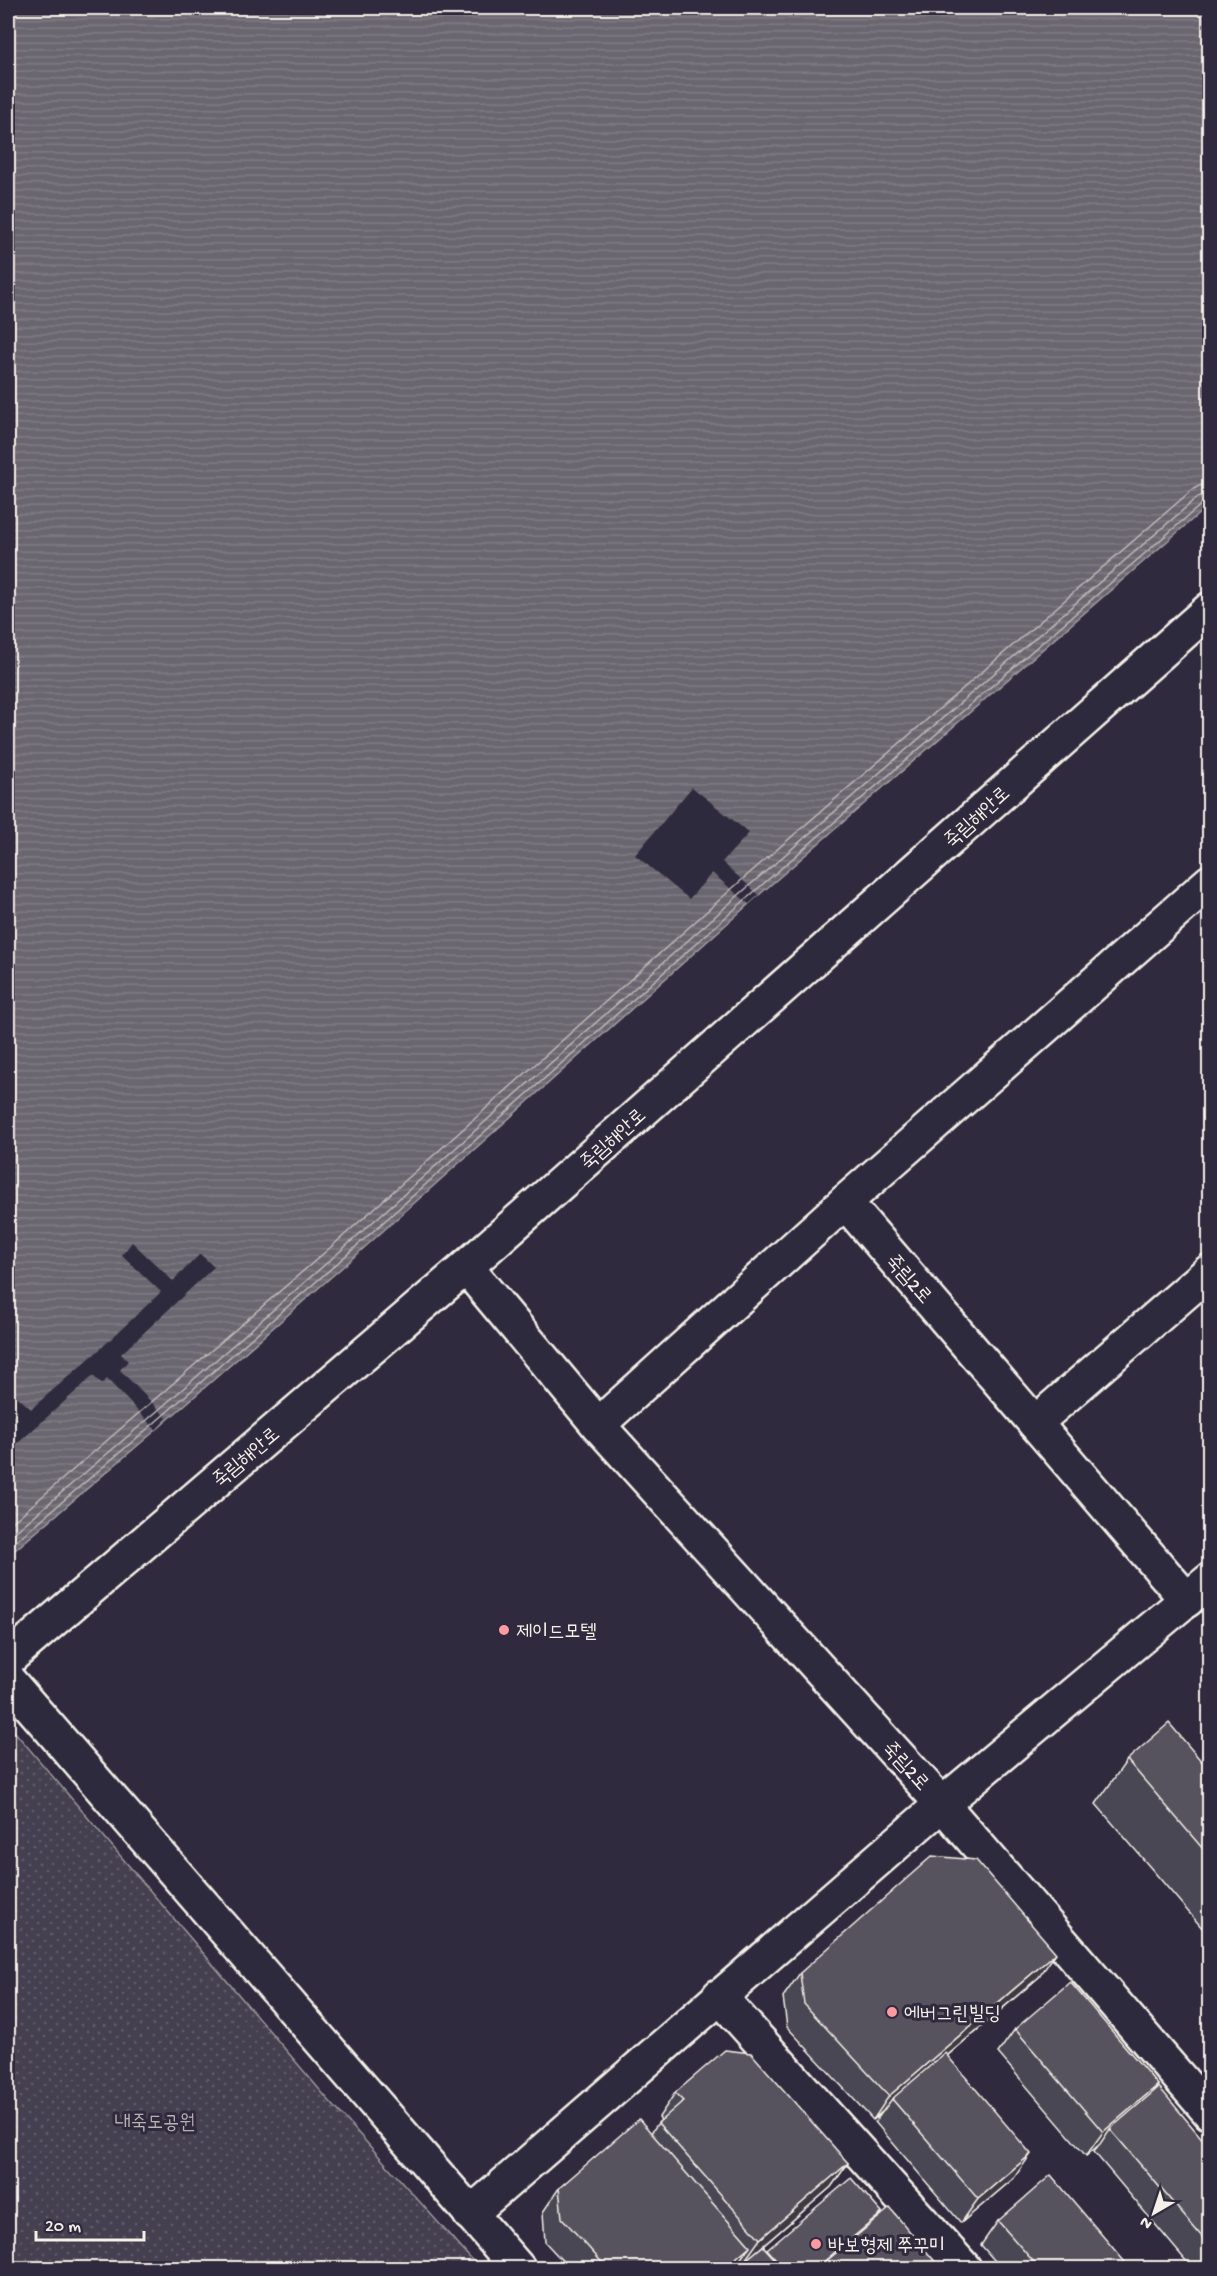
<svg xmlns="http://www.w3.org/2000/svg" width="1217" height="2276" font-family="'Gochi Hand','Poor Story',sans-serif">
	<style>
		.park { fill: url(#park-dots); stroke: #9c989c; stroke-width: 1.5 }
		.water { fill: url(#water-rules); stroke: #a19ea0; stroke-width: 1.5 }
		.pier { fill: #2f2a3d }
		.lines { fill: none; stroke-linecap: round; stroke-linejoin: round }
		.shore { stroke: #bdb9b8; stroke-width: 1.5 }
		.street-casing { stroke: #f4f1e8; stroke-width: 38 }
		.secondary-casing { stroke: #f4f1e8; stroke-width: 38 }
		.street { stroke: #2f2a3d; stroke-width: 33 }
		.secondary { stroke: #2f2a3d; stroke-width: 33 }
		.wall { fill: #4a4752; stroke: #f4f1e8; stroke-width: 1.5 }
		.shaded-wall { fill: #3c3942; stroke: #f4f1e8; stroke-width: 1.5 }
		.building { fill: #56525f; stroke: #f4f1e8; stroke-width: 1.5 }
		.poi-dot { fill: #ff9aa2; stroke: #2f2a3d; stroke-width: 2 }
		.labels { text-anchor: middle; stroke-width: 6; stroke-linejoin: round; paint-order: stroke }
		.street-label { font-size: 20px; fill: #f4f1e8; stroke: #2f2a3d }
		.poi-label { font-size: 20px; fill: #f4f1e8; stroke: #2f2a3d; text-anchor: start }
		.park-label { font-size: 20px; fill: #b7b3b3; stroke: #2f2a3d }
	</style>
	<defs>
		<pattern id="park-dots" width="8" height="8" patternUnits="userSpaceOnUse" patternTransform="scale(1.5)"><rect width="8" height="8" fill="#454050"/><path d="M2 2h.1M6 6h.1" fill="none" stroke="#605c69" stroke-width="1.8" stroke-linecap="round"/></pattern>
		<pattern id="water-rules" width="6" height="5" patternUnits="userSpaceOnUse" patternTransform="scale(1.5)"><rect width="6" height="5" fill="#6a6670"/><path d="M0 2.5h6" fill="none" stroke="#807c84"/></pattern>
	</defs>
	<rect width="100%" height="100%" fill="#2f2a3d"/>
	<filter id="ink" filterUnits="userSpaceOnUse"><feTurbulence type="fractalNoise" baseFrequency=".0167" numOctaves="2"/><feDisplacementMap in="SourceGraphic" scale="12" xChannelSelector="R" yChannelSelector="G"/><feConvolveMatrix kernelMatrix="1 2 1 2 8 2 1 2 1" color-interpolation-filters="sRGB"/></filter>
	<g filter="url(#ink)">
		<polygon class="park" points="8,1731 14,1731 325,2096 479,2268 8,2268"/>
		<polygon class="water" points="8,8 1209,8 1209,505 759,895 346,1264 156,1430 8,1556"/>
		<g class="pier">
			<polygon points="692,787 749,833 722,862 759,895 749,904 712,873 689,899 635,855"/>
			<polygon points="132,1242 173,1281 200,1254 214,1267 121,1354 128,1361 120,1370 167,1418 156,1430 107,1379 102,1384 93,1376 8,1452 8,1428 17,1419 8,1410 8,1388 31,1409 98,1351 161,1292 122,1255"/>
		</g>
		<g class="lines">
			<g class="shore">
				<polyline points="8,1526 331,1247 744,878 1192,490 1199,486 1210,484"/>
				<polyline points="8,1538 147,1420 337,1254 750,885 1198,497 1210,493"/>
				<polyline points="8,1548 152,1425 342,1259 755,891 1203,503 1210,501"/>
			</g>
			<defs>
				<g id="street">
					<polyline points="845,1202 1210,882"/>
					<polyline points="466,1267 598,1425 942,1804 1210,2113"/>
					<polyline points="1035,1423 1210,1271"/>
					<polyline points="598,1425 845,1202 1187,1600"/>
					<polyline points="8,1680 518,2268"/>
					<polyline points="719,1996 964,2268"/>
					<polyline points="470,2214 942,1804 1210,1580"/>
				</g>
				<polyline id="secondary" points="8,1659 466,1267 1210,609"/>
			</defs>
			<use href="#street" class="street-casing"/>
			<use href="#secondary" class="secondary-casing"/>
			<use href="#street" class="street"/>
			<use href="#secondary" class="secondary"/>
		</g>
		<g class="wall">
			<polygon points="1127,1760 1209,1770 1209,1936 1096,1804"/>
			<polygon points="800,1973 1039,1977 947,2056 1014,2178 961,2223 875,2122 883,2111 873,2120 787,2027 783,1997"/>
			<polygon points="1015,2029 1158,2085 1152,2093 1209,2147 1209,2267 1207,2268 1192,2268 1094,2152 1099,2144 1086,2156 998,2053"/>
			<polygon points="675,2093 848,2163 831,2187 763,2246 767,2250 767,2249 878,2218 934,2268 736,2268 743,2263 740,2260 734,2268 569,2268 545,2242 543,2212 559,2188 651,2133 658,2123 661,2120 659,2117"/>
			<polygon points="998,2221 1130,2268 1001,2268 981,2245"/>
		</g>
		<g class="shaded-wall">
			<polygon points="1056,1953 1039,1977 894,2101 892,2099 883,2111 873,2120 889,2096"/>
			<polygon points="1158,2085 1141,2109 1110,2129 1100,2144 1086,2156 1103,2132"/>
			<polygon points="1031,2154 1014,2178 961,2223 978,2199"/>
			<polygon points="848,2163 831,2187 743,2263 760,2239"/>
			<polygon points="882,2213 873,2226 822,2268 816,2268"/>
			<polygon points="750,2246 734,2268 724,2268"/>
			<polygon points="1209,2260 1209,2267 1207,2268 1204,2268"/>
		</g>
		<g class="building">
			<polygon points="1169,1723 1209,1770 1209,1856 1127,1760"/>
			<polygon points="932,1856 976,1860 1056,1953 889,2096 804,2004 800,1973"/>
			<polygon points="1070,1982 1158,2085 1103,2132 1015,2029"/>
			<polygon points="725,2050 751,2053 848,2163 760,2239 658,2123 683,2101 675,2093"/>
			<polygon points="945,2053 1031,2154 978,2199 892,2099"/>
			<polygon points="1159,2087 1209,2147 1209,2245 1110,2129"/>
			<polygon points="639,2119 750,2246 724,2268 607,2268 562,2218 559,2188"/>
			<polygon points="1051,2175 1130,2268 1039,2268 998,2221"/>
			<polygon points="851,2178 882,2213 816,2268 784,2268 767,2249"/>
			<polygon points="890,2208 937,2264 931,2268 818,2268"/>
			<polygon points="763,2246 783,2268 736,2268"/>
		</g>
	</g>
	<g class="poi-dot">
		<circle cx="504" cy="1630" r="6"/>
		<circle cx="892" cy="2012" r="6"/>
		<circle cx="816" cy="2244" r="6"/>
	</g>
	<g class="labels">
		<g class="street-label">
			<text transform="translate(976 816) rotate(-42)" y="7">죽림해안로</text>
			<text transform="translate(612 1138) rotate(-42)" y="7">죽림해안로</text>
			<text transform="translate(910 1278) rotate(49)" y="7">죽림2로</text>
			<text transform="translate(245 1456) rotate(-40)" y="7">죽림해안로</text>
			<text transform="translate(907 1765) rotate(48)" y="7">죽림2로</text>
		</g>
		<g class="poi-label">
			<text x="516" y="1637">제이드모텔</text>
			<text x="904" y="2019">에버그린빌딩</text>
			<text x="828" y="2251">바보형제 쭈꾸미</text>
		</g>
		<g class="park-label">
			<text x="155" y="2128">내죽도공원</text>
		</g>
	</g>
	<rect width="1217" height="2276" fill="none" stroke="#2f2a3d" stroke-width="30"/>
	<rect x="15" y="15" width="1187" height="2246" fill="none" stroke="#f4f1e8" stroke-width="2" filter="url(#ink)"/>
	<g transform="translate(1154 2213) rotate(219)" stroke="#2f2a3d" stroke-width="4.5" paint-order="stroke">
	<path d="M0-4.5L10 22L0 15L-10 22Z" fill="#f4f1e8"/>
	<text y="-9" font-size="16" font-weight="bold" text-anchor="middle" fill="#f4f1e8">N</text>
	</g>
	<path d="M36 2231v9h108v-9" fill="none" stroke="#f4f1e8" stroke-width="3"/>
	<text x="45" y="2231" font-size="18" fill="#f4f1e8" stroke="#2f2a3d" stroke-width="4.5" paint-order="stroke">20 m</text>
</svg>
